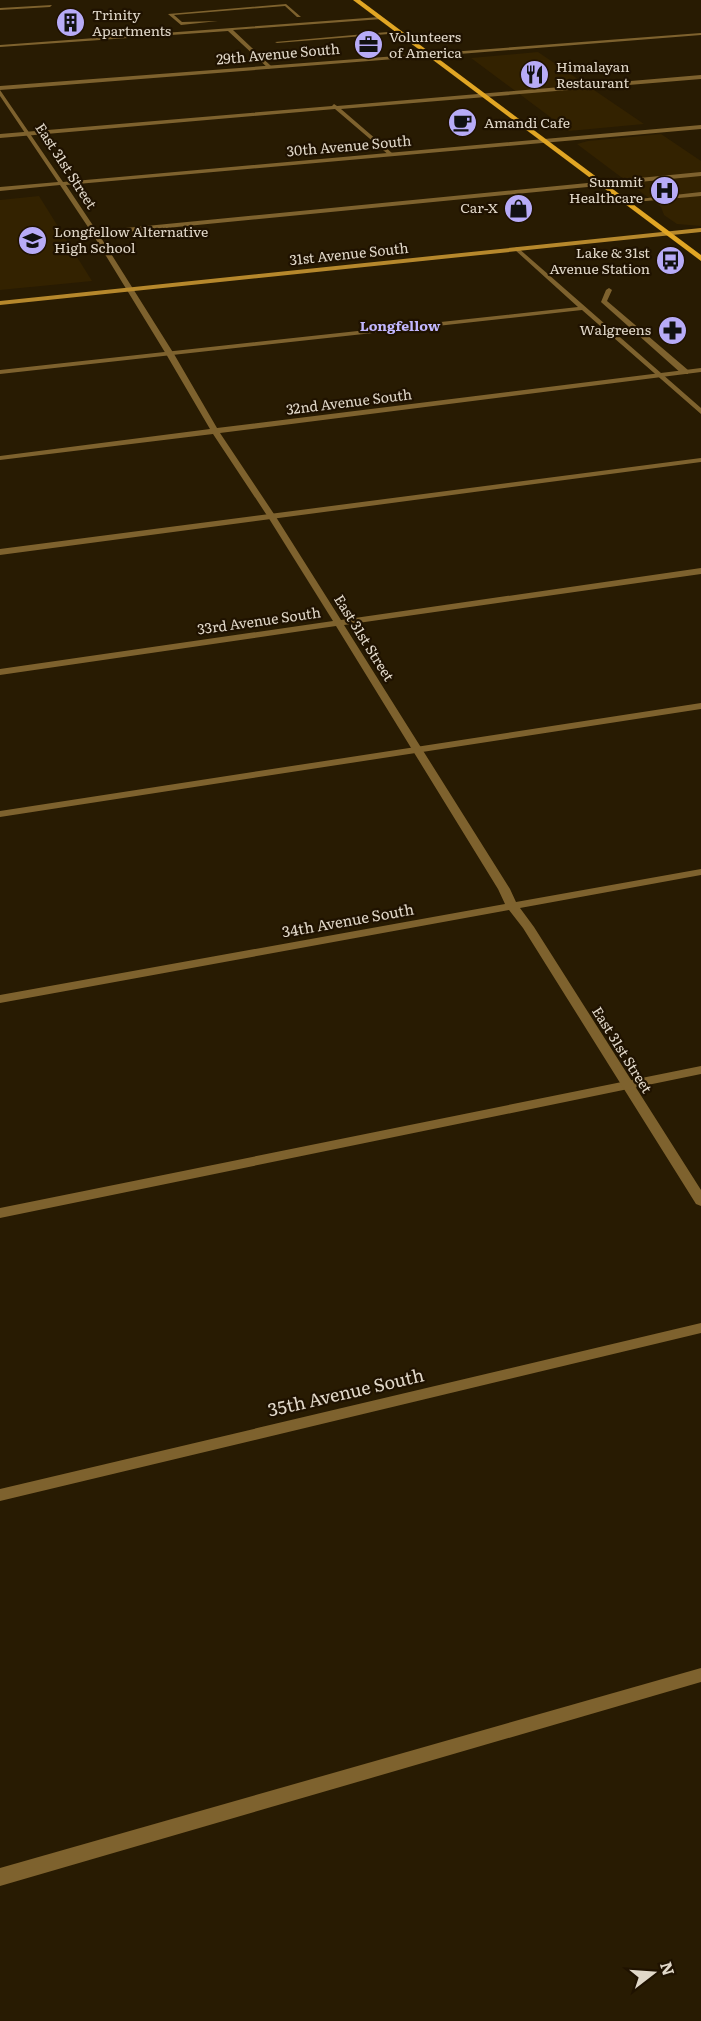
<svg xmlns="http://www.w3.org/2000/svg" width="701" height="2021" font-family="Literata,serif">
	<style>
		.built { fill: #320 }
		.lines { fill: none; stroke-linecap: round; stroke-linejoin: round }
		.lane { fill: #7e622e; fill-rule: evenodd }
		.street { fill: #7e622e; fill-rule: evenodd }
		.secondary { fill: #b6882c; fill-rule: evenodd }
		.primary { fill: #e1a624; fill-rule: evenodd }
		.labels { text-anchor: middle; stroke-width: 4.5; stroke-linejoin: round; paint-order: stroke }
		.far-poi-label { font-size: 14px; fill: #e1d8c9; stroke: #1f1200; text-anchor: start }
		.far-street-label { font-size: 14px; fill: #e1d8c9; stroke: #1f1200 }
		.far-neighbourhood-label { font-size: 14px; font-weight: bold; fill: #c2b7ff; stroke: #1f1200 }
		.street-label { font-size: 15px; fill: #e1d8c9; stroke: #1f1200 }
		.near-street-label { font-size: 18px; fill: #e1d8c9; stroke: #1f1200 }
	</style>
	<rect width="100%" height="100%" fill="#281b02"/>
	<g class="built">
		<polygon points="538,52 644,124 569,131 471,58"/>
		<polygon points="661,134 701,161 701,226 677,224 664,215 661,207 577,144 588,141"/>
		<polygon points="39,196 92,281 0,290 0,200"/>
	</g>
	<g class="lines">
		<g class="lane">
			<polygon points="286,4 301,17 297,17 285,6 174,15 182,22 218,21 181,25 168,14"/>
			<polygon points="52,5 50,7 0,10 0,8"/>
			<polygon points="380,17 382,19 233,30 271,66 269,69 228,31 0,47 0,45"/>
			<polygon points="399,31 401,33 277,43 275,42"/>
			<polygon points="701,75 701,79 341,109 392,153 390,156 335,109 0,138 0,134 332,106 334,104 337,106"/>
			<polygon points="701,172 701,176 95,235 92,233 95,231"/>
			<polygon points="701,192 701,196 624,203 621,201"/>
			<polygon points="517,247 701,408 701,414 582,310 0,374 0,370 578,307 515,250 515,248"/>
			<polygon points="609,288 612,290 607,301 688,370 688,374 682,374 601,302 606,290"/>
			<polygon points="701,458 701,462 0,555 0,549"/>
			<polygon points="701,703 701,709 0,817 0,811"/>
			<polygon points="701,1066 701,1074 0,1218 0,1208"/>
			<polygon points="701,1668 701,1682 0,1886 0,1868"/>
		</g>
		<g class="street">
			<polygon points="701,33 701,35 0,90 0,86"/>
			<polygon points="0,90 63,182 701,125 701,129 66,185 98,233 174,354 217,428 701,368 701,372 220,433 276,517 341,620 701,568 701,574 344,625 510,889 516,902 701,869 701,875 520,908 534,927 701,1190 701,1206 696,1204 523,928 509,910 0,1003 0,995 505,904 498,889 336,626 0,675 0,669 333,621 268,517 213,434 0,460 0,456 210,429 166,354 92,233 60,185 0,191 0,187 58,182 0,96"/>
			<polygon points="701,1323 701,1333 0,1501 0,1489"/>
		</g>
		<polygon class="secondary" points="701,228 701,232 0,305 0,301"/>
		<polygon class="primary" points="353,0 360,0 701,255 701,261"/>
	</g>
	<defs>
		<symbol id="building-disc" viewBox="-11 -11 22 22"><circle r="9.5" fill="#b7abf7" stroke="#1f1200"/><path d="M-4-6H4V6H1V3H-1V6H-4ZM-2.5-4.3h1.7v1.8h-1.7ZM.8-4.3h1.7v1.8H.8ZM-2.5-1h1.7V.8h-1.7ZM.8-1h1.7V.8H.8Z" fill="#111"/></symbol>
		<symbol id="office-disc" viewBox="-11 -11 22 22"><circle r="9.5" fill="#b7abf7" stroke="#1f1200"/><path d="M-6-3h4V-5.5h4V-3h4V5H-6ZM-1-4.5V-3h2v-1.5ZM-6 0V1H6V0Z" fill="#111"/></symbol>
		<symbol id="restaurant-disc" viewBox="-11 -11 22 22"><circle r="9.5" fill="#b7abf7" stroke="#1f1200"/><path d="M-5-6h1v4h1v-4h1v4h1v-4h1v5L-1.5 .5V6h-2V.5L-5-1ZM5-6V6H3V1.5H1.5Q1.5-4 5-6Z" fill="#111"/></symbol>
		<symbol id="cafe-disc" viewBox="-11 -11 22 22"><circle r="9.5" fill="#b7abf7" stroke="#1f1200"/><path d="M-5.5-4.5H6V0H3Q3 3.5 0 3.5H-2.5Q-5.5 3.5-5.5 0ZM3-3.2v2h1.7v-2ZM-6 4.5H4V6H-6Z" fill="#111"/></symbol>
		<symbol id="hospital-disc" viewBox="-11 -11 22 22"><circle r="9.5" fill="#b7abf7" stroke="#1f1200"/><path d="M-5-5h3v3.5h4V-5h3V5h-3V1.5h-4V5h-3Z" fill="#111"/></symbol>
		<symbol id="shop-disc" viewBox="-11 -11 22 22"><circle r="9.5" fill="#b7abf7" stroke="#1f1200"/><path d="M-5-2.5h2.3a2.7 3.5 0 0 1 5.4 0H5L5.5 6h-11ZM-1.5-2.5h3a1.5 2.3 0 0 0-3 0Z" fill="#111"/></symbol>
		<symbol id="school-disc" viewBox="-11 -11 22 22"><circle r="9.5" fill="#b7abf7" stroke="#1f1200"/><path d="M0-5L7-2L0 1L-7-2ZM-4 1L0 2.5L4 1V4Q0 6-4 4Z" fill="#111"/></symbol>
		<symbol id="bus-disc" viewBox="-11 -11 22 22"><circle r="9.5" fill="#b7abf7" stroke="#1f1200"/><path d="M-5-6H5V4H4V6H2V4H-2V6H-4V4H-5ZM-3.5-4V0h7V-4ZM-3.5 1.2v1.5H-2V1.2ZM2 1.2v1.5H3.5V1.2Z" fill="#111"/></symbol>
		<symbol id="pharmacy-disc" viewBox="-11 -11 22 22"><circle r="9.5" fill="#b7abf7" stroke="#1f1200"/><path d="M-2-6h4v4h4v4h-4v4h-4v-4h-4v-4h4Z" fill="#111"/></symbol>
	</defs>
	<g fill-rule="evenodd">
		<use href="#building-disc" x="54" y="6" width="33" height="33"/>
		<use href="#office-disc" x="352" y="28" width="33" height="33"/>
		<use href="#restaurant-disc" x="518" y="58" width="33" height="33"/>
		<use href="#cafe-disc" x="446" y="106" width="33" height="33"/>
		<use href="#hospital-disc" x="648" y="174" width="33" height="33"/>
		<use href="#shop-disc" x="502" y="192" width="33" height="33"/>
		<use href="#school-disc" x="16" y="224" width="33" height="33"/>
		<use href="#bus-disc" x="654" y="244" width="33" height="33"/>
		<use href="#pharmacy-disc" x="656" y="314" width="33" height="33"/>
	</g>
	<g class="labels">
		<g class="far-poi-label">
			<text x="92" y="20">Trinity<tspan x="92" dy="16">Apartments</tspan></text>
			<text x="389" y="42">Volunteers<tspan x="389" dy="16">of America</tspan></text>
			<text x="556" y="72">Himalayan<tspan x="556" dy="16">Restaurant</tspan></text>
			<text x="484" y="128">Amandi Cafe</text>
			<text x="643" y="187" text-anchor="end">Summit<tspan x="643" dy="16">Healthcare</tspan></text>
			<text x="498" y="213" text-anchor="end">Car-X</text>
			<text x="54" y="237">Longfellow Alternative<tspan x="54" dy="16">High School</tspan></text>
			<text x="650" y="258" text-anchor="end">Lake &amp; 31st<tspan x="650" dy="16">Avenue Station</tspan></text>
			<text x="651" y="335" text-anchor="end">Walgreens</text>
		</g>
		<g class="far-street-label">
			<text transform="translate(278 54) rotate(-5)" y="5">29th Avenue South</text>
			<text transform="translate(349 146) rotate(-5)" y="5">30th Avenue South</text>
			<text transform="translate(66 166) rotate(57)" y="5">East 31st Street</text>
			<text transform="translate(349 254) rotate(-6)" y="5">31st Avenue South</text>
			<text transform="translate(349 402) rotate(-7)" y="5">32nd Avenue South</text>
			<text transform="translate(259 621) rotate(-8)" y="5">33rd Avenue South</text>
			<text transform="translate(364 638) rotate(58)" y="5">East 31st Street</text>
			<text transform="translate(622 1050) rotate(58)" y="5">East 31st Street</text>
		</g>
		<g class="far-neighbourhood-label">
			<text x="400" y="331">Longfellow</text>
		</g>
		<g class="street-label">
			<text transform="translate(348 921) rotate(-10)" y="5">34th Avenue South</text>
		</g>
		<g class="near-street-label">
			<text transform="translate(346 1393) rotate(-13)" y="6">35th Avenue South</text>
		</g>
	</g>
	<g transform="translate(653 1973) rotate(73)" stroke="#1f1200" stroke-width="4.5" paint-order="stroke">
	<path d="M0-4.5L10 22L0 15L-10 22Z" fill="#e1d8c9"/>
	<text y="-9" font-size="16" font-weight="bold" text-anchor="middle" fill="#e1d8c9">N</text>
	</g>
</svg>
